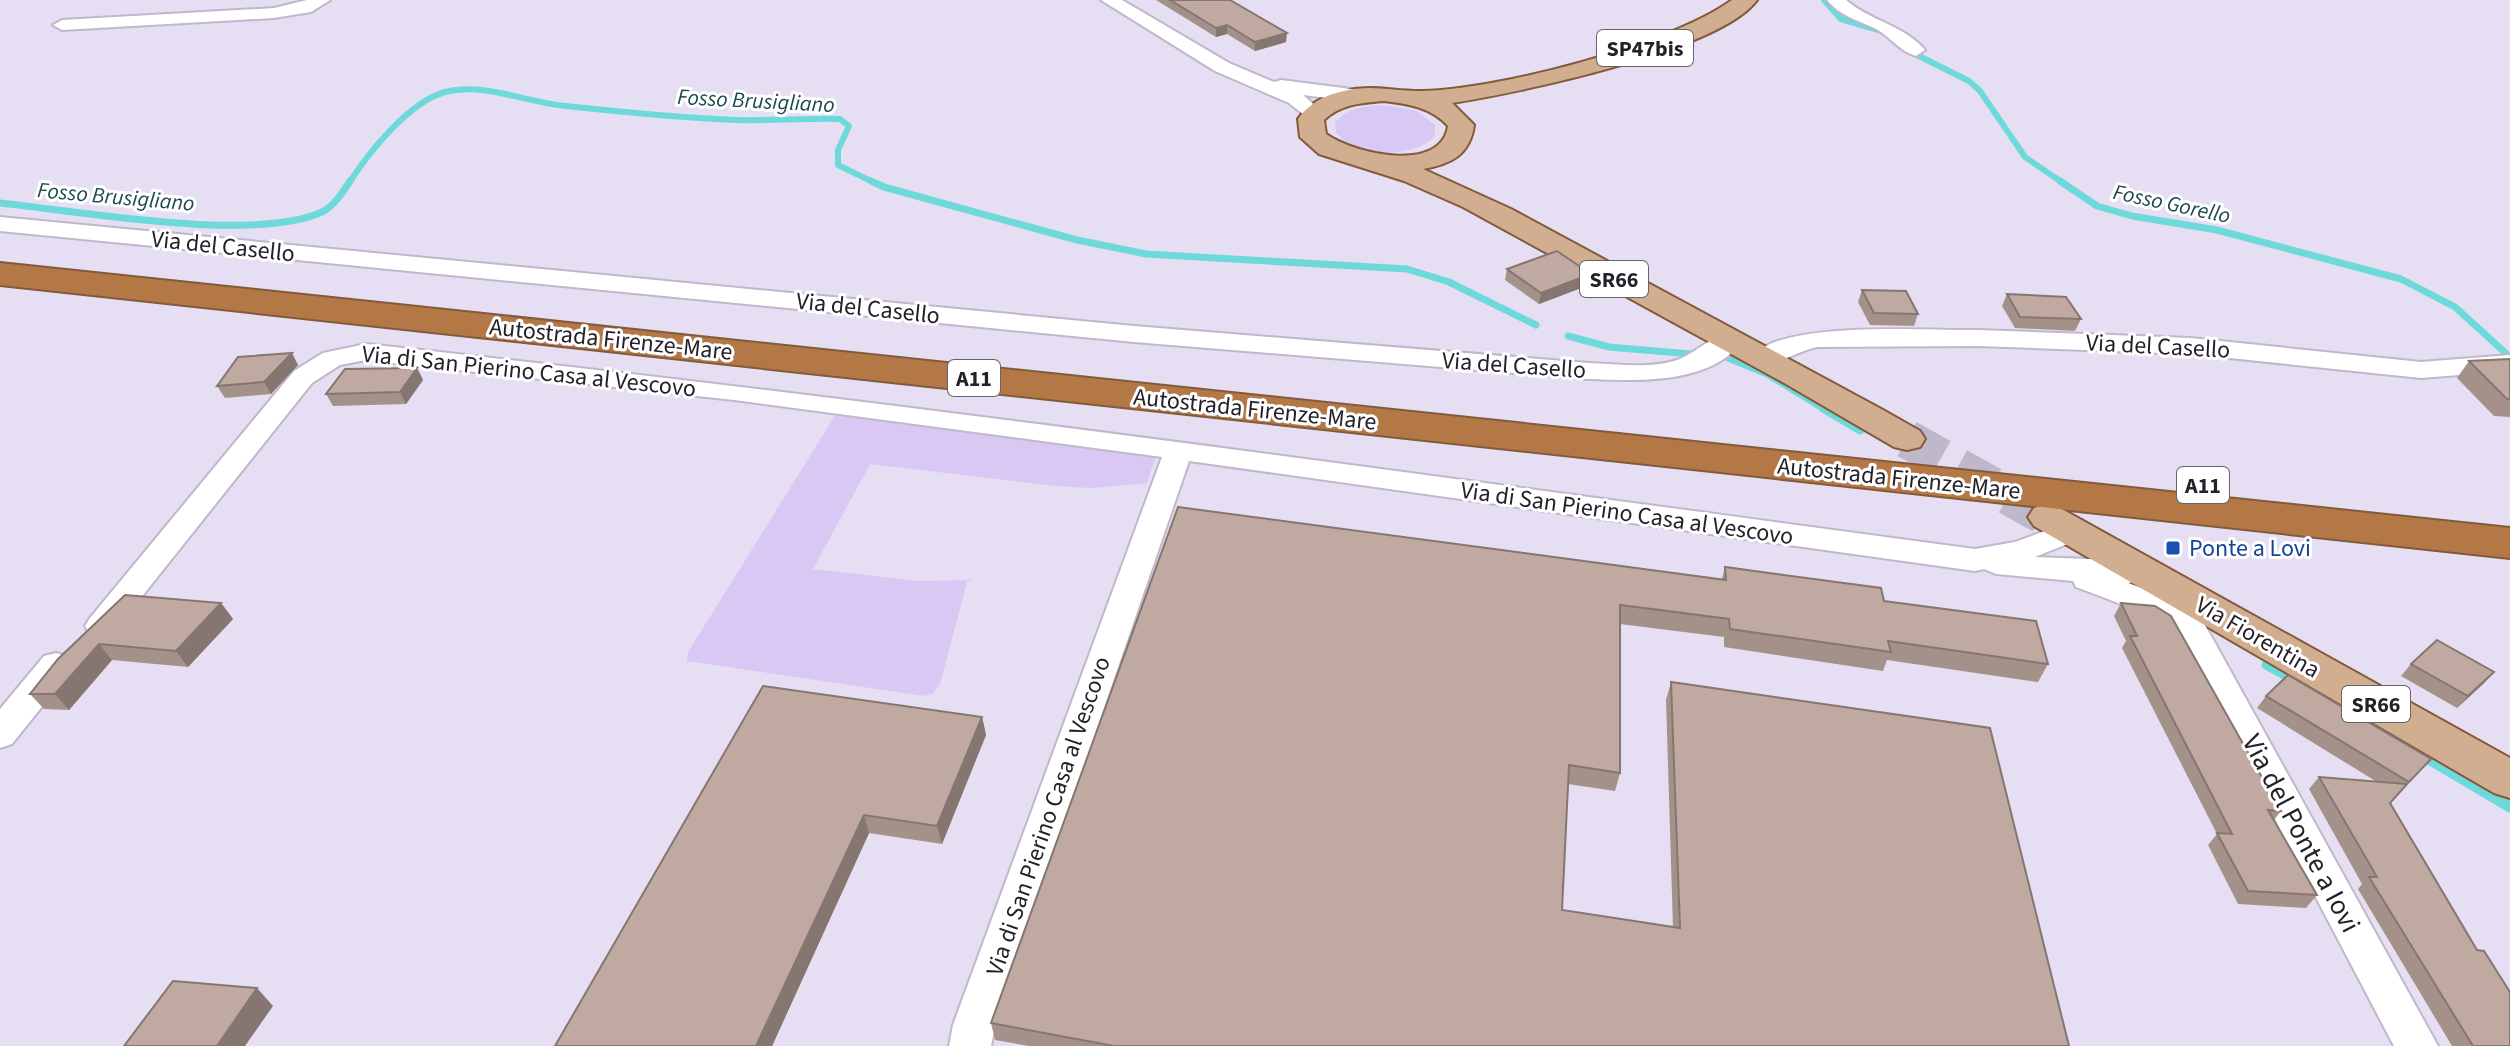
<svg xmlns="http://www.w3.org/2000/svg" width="2510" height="1046" font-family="'Source Sans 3',sans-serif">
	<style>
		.green { fill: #d9c7f4 }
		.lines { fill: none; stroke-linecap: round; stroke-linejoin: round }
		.stream-far3 { stroke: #6ed9da; stroke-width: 6 }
		.stream-far2 { stroke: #6ed9da; stroke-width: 7 }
		.stream-far1 { stroke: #6ed9da; stroke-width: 9 }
		.stream { stroke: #6ed9da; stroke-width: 11 }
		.major-tunnel { stroke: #bfb8ca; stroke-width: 39; stroke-dasharray: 39 19; stroke-linecap: butt }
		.minor-casing { stroke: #bfb8cb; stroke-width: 4 }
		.major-casing { stroke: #825a3c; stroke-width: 4 }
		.highway-casing { stroke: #825a3c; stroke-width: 4 }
		.minor { fill: #fff; fill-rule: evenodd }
		.major { fill: #d2ae91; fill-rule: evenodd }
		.highway { fill: #b47847; fill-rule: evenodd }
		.wall { fill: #a4918a }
		.shaded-wall { fill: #867671 }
		.building { fill: #bfa9a1; stroke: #867671; stroke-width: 2 }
		.transit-dot { fill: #1a4fb4; stroke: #fff; stroke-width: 3 }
		.labels { text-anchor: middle; stroke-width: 6; stroke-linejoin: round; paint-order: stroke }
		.shield { fill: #fff; stroke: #666469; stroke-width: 2 }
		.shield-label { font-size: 22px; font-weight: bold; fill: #242129 }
		.far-water-label { font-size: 22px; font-style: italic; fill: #1a4a4a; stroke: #fff }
		.street-label { font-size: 24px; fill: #242129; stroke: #fff }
		.transit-label { font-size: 24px; fill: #164399; stroke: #fff; text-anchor: start }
		.near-street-label { font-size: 28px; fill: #242129; stroke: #fff }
	</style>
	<rect width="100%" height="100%" fill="#e6def2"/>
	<g class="green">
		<path d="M1384 105 1417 111 1435 125V136C1414 159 1355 158 1336 132L1335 123C1347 107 1366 106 1384 105Z"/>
		<polygon points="838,411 1150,455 1155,459 1147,483 1092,488 1055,486 870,464 813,569 918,581 973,580 967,582 940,684 933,693 924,696 687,661 688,652"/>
	</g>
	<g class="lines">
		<g class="stream-far3">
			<polyline points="1824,0 1841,19 1882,31"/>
			<polyline points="1907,50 1969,81 1980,91 2025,157 2063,183"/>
			<path d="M349 183C369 152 409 102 445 92 484 82 528 103 566 106 622 112 679 118 736 120 771 121 805 118 840 119L849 126 838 150V165L875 183"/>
		</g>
		<g class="stream-far2">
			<polyline points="871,181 884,187 1077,240 1146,254 1407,269 1449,282 1536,325"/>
			<polyline points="2060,181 2097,206 2132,216 2217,230 2401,279 2455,307 2510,357"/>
			<path d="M0 203C77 211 255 243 322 212 334 206 343 192 350 181"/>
			<polyline points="1568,336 1609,347 1726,357 1767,374 1826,410"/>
		</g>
		<g class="stream-far1">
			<polyline points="1823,408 1860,430"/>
			<polyline points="2266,665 2295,681"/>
		</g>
		<polyline class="stream" points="2422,755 2510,807"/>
		<polyline class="major-tunnel" points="1907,439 2047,517"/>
		<defs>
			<g id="minor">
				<polygon points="307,0 330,0 311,12 274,18 62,30 53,25 62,20 274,8"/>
				<polygon points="1101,0 1122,0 1229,63 1274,82 1281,80 1359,90 1369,96 1359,102 1303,95 1325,114 1322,118 1308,118 1289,103 1215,71"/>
				<path d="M1827 0H1846C1870 21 1904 25 1925 50L1916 56C1901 52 1891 38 1878 30 1859 20 1841 17 1827 0Z"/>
				<path d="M0 217 1134 326 1589 363C1617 364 1650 369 1677 360 1698 353 1716 329 1739 335L1743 340C1712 385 1636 381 1589 379L1134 342 0 231Z"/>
				<path d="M1978 330 2191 338 2421 362 2510 355V371L2421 378 2191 354 1978 346 1817 347C1797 351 1773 368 1755 364L1751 358C1778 319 1931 331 1978 330Z"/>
				<path d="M366 344C904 402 1439 477 1975 549L2015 542 2071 521 2082 524 2086 531 2082 538 2035 557 2142 561 2153 564 2158 572 2153 580 2128 583 2156 593 2152 586 2157 578 2168 575 2179 578 2438 1046H2394L2178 635 2147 614 2076 587 2073 581 1996 574 1984 569 1975 571 1189 461 995 1025 991 1046H949L953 1025 1162 457 734 400 366 360 340 365 312 383 112 634 101 638 90 634 85 626 90 618 294 371 323 353Z"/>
				<polygon points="56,653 68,656 73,665 68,674 12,744 0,748 0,709 44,656"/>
			</g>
			<g id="major">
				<path d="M1732 0H1757C1720 51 1516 93 1452 103L1474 125C1470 155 1451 164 1423 169L1511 209 1883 410 1920 431 1925 439 1920 447 1907 450 1894 447 1786 384 1463 207 1404 181 1319 154 1300 137 1298 119C1309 103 1325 95 1344 91 1373 84 1395 92 1423 91 1500 89 1670 45 1732 0ZM1384 101C1408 104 1431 107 1448 126 1441 174 1354 154 1326 134L1324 120C1341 104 1361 103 1384 101Z"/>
				<polygon points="2047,504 2060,508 2510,758 2510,798 2494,793 2034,526 2028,517 2034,508"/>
			</g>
			<polygon id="highway" points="0,263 2510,528 2510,558 0,285"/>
		</defs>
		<use href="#minor" class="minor-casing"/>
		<use href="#major" class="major-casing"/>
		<use href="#highway" class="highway-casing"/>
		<use href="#minor" class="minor"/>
		<use href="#major" class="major"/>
		<use href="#highway" class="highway"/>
	</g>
	<g class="wall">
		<polygon points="1156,0 1230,0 1286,42 1255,51 1227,34 1216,37"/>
		<polygon points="1507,269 1591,274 1589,285 1539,304 1505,280"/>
		<polygon points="1862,290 1918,314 1914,326 1870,325 1858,302"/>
		<polygon points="2007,294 2081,319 2075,331 2015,328 2002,306"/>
		<polygon points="2510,359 2510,417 2494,416 2457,378 2469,361"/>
		<polygon points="298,365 271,394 225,398 217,386"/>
		<polygon points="417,368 423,380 406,404 333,406 326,394"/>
		<polygon points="1178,507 1722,579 1725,567 1884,601 2048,664 2038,682 1887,660 1883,671 1724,647 1724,637 1620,624 1620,773 1615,791 1568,784 1562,910 1673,927 1666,700 1671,682 2069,1046 1029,1046 995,1040 991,1023"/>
		<polygon points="125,595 221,603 233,619 188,667 112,660 69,710 44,709 30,694"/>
		<polygon points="2121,603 2281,811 2274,820 2317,895 2306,908 2238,904 2208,845 2217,834 2122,648 2126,641 2114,616"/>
		<polygon points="2411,664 2494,672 2483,684 2457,708 2401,676"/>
		<polygon points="2266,696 2431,759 2390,803 2510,1046 2452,1046 2358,889 2362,884 2309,789 2319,777 2377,782 2257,708"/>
		<polygon points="982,717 986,735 942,844 869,833 772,1046 555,1046"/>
	</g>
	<g class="shaded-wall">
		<polygon points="1227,25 1227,34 1216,37 1216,28"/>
		<polygon points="1287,33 1286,42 1255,51 1255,42"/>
		<polygon points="1591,274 1589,285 1539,304 1541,293"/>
		<polygon points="292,353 298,365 271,394 264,382"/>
		<polygon points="417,368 423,380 406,404 400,392"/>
		<polygon points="221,603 233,619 188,667 176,651"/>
		<polygon points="99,644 112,660 69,710 55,694"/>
		<polygon points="2494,672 2483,684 2457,708 2468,696"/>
		<polygon points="982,717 986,735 942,844 937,826"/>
		<polygon points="864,815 869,833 772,1046 756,1046"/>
		<polygon points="257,988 273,1006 245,1046 217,1046"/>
	</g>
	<g class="building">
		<polygon points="1170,0 1230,0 1287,33 1255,42 1227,25 1216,28"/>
		<polygon points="1557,251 1591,274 1541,293 1507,269"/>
		<polygon points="1862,290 1906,291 1918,314 1874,313"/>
		<polygon points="2007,294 2066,297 2081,319 2020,317"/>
		<polygon points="292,353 264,382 217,386 238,357"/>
		<polygon points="2510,359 2510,399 2507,399 2469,361"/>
		<polygon points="417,368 400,392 326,394 345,369"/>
		<polygon points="1178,507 1726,580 1725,567 1881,588 1884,601 2036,621 2048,664 1888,641 1891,652 1730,629 1729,619 1620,605 1620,773 1569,765 1562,910 1680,928 1671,682 1990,728 2069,1046 1114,1046 991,1023"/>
		<polygon points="125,595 221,603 176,651 99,644 55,694 30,694 58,659"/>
		<polygon points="2121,603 2155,606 2171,616 2281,811 2268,810 2317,895 2248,891 2217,833 2232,834 2130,636 2137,636"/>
		<polygon points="2437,640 2494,672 2468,696 2411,664"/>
		<polygon points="2288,675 2431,759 2409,782 2266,696"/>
		<polygon points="763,686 982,717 937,826 864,815 756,1046 555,1046"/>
		<polygon points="2319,777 2407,784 2390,803 2477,950 2484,951 2510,992 2510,1046 2473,1046 2369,877 2377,877"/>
		<polygon points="173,981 257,988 217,1046 124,1046"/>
	</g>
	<rect class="transit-dot" x="2165" y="540" width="16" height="16" rx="4"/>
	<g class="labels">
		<g class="shield">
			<rect x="1597" y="30" width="96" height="36" rx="6"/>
			<rect x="1580" y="261" width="68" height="36" rx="6"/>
			<rect x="948" y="360" width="52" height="36" rx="6"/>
			<rect x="2177" y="467" width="52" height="36" rx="6"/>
			<rect x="2342" y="686" width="68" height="36" rx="6"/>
		</g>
		<g class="shield-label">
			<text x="1645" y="56">SP47bis</text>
			<text x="1614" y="287">SR66</text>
			<text x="974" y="386">A11</text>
			<text x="2203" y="493">A11</text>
			<text x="2376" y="712">SR66</text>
		</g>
		<g class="far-water-label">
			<text transform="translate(756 100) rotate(3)" y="8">Fosso Brusigliano</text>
			<text transform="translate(116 196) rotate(5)" y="8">Fosso Brusigliano</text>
			<text transform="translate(2172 203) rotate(12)" y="8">Fosso Gorello</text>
		</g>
		<g class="street-label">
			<text transform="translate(223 246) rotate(6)" y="8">Via del Casello</text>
			<text transform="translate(868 308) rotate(6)" y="8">Via del Casello</text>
			<text transform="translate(611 339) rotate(6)" y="8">Autostrada Firenze-Mare</text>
			<text transform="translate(2158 346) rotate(3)" y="8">Via del Casello</text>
			<text transform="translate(1514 365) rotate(4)" y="8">Via del Casello</text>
			<text transform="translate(529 371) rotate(6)" y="8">Via di San Pierino Casa al Vescovo</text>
			<text transform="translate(1255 409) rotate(6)" y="8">Autostrada Firenze-Mare</text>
			<text transform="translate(1899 478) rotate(6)" y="8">Autostrada Firenze-Mare</text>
			<text transform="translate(1627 513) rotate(8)" y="8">Via di San Pierino Casa al Vescovo</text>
			<text transform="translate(2258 637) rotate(30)" y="8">Via Fiorentina</text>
			<text transform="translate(1048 816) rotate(-71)" y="8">Via di San Pierino Casa al Vescovo</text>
		</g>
		<g class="transit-label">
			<text x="2189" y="556">Ponte a Lovi</text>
		</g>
		<g class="near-street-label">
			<text transform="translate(2302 833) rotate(62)" y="10">Via del Ponte a Iovi</text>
		</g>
	</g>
</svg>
